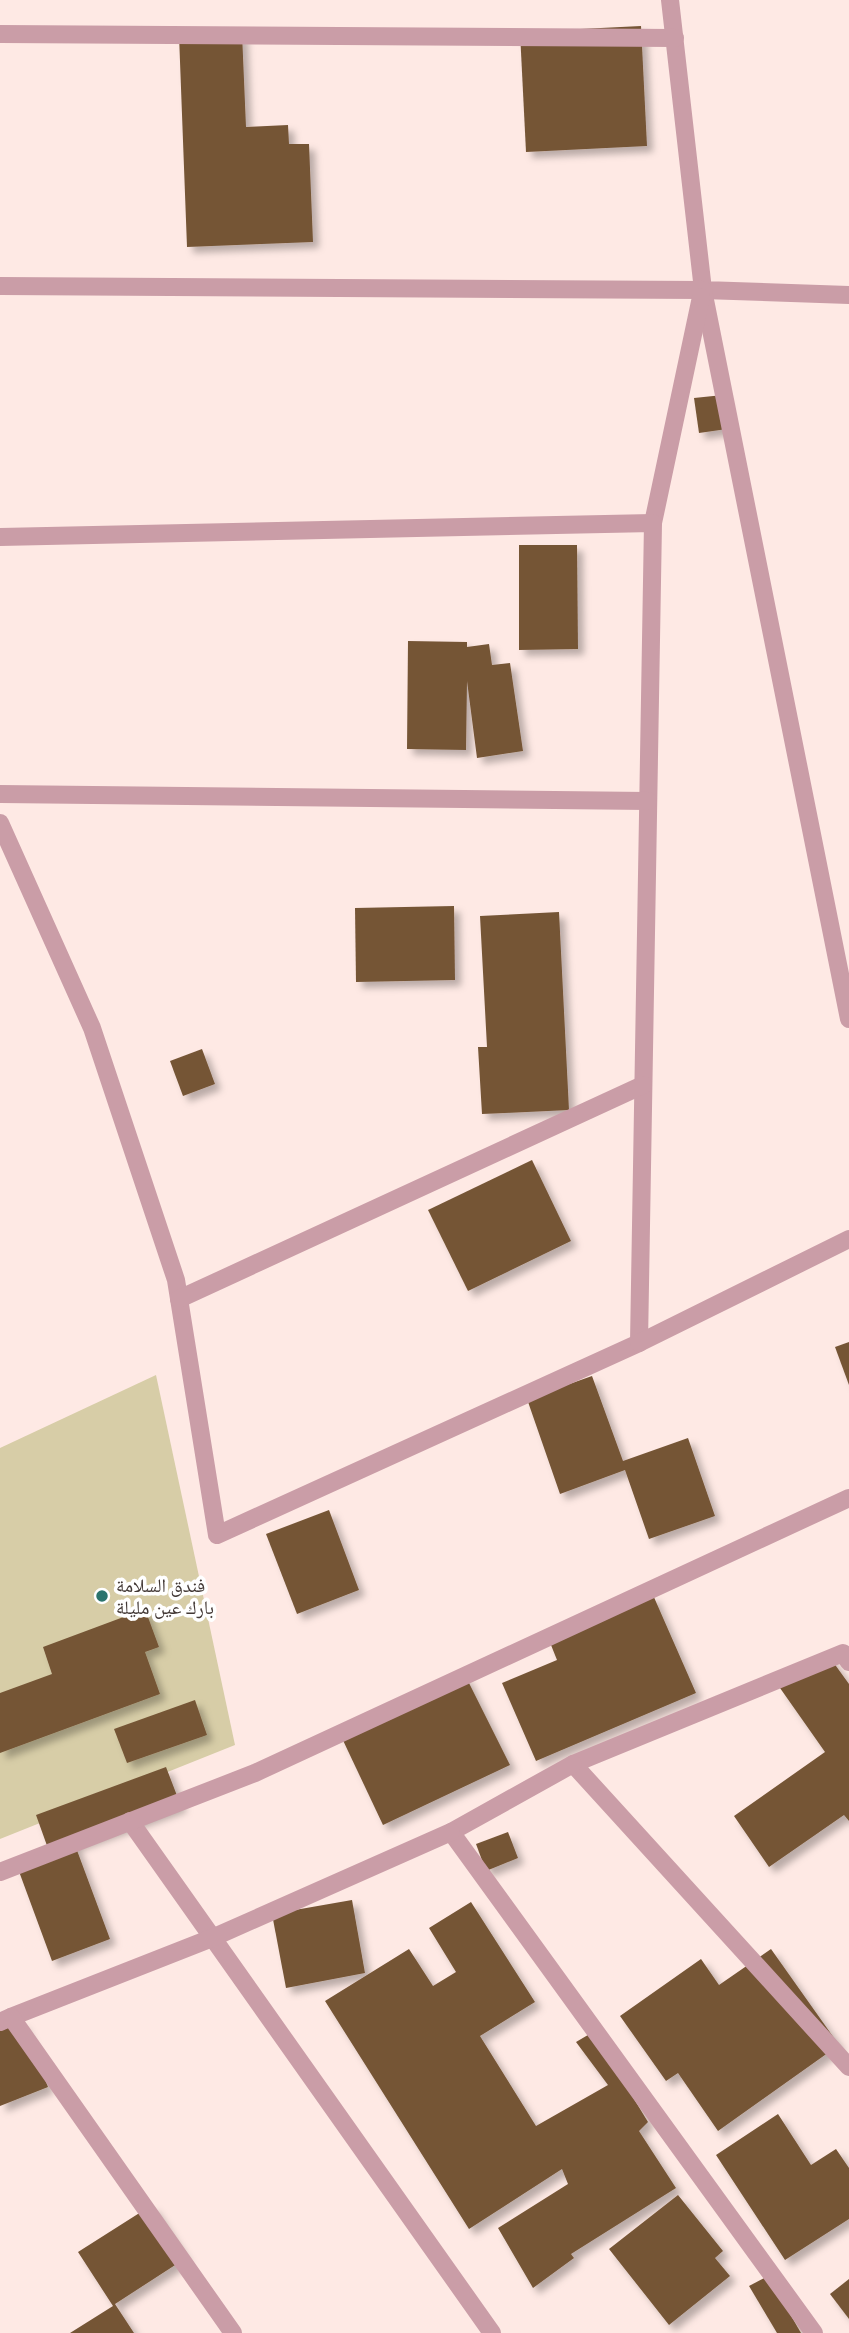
<svg xmlns="http://www.w3.org/2000/svg" width="849" height="2333" font-family="'IBM Plex Sans','Noto Naskh Arabic',sans-serif">
	<style>
		.green { fill: #d7cda7 }
		.building { fill: #755536; filter: url(#shadow) }
		.lines { fill: none; stroke-linecap: round; stroke-linejoin: round }
		.minor { stroke: #ca9da7; stroke-width: 18 }
		.poi-dot { fill: #2b746d; stroke: #fff; stroke-width: 2.5 }
		.labels { text-anchor: middle; stroke-width: 7; stroke-linejoin: round; paint-order: stroke }
		.poi-label { font-size: 19px; fill: #423835; stroke: #fff; text-anchor: start }
	</style>
	<defs>
		<filter id="shadow"><feDropShadow dx="6" dy="6" stdDeviation="3.5" flood-color="#0004"/></filter>
	</defs>
	<rect width="100%" height="100%" fill="#fee9e4"/>
	<polygon class="green" points="156,1375 235,1745 0,1839 0,1448"/>
	<g class="building">
		<polygon points="641,26 647,146 526,152 520,32"/>
		<polygon points="242,33 246,127 288,125 289,144 309,144 313,242 187,247 179,35"/>
		<polygon points="723,395 727,429 699,433 694,398"/>
		<polygon points="519,545 577,545 578,649 519,650"/>
		<polygon points="408,641 467,642 467,647 489,644 492,665 510,663 523,751 477,758 467,681 466,750 407,749"/>
		<polygon points="454,906 455,980 356,982 355,908"/>
		<polygon points="559,912 569,1110 482,1114 478,1047 487,1047 480,916"/>
		<polygon points="202,1049 215,1084 183,1096 170,1061"/>
		<polygon points="532,1160 571,1241 468,1291 428,1210"/>
		<polygon points="849,1342 849,1385 835,1347"/>
		<polygon points="592,1376 623,1461 688,1438 715,1516 649,1539 625,1470 560,1494 527,1399"/>
		<polygon points="329,1510 359,1590 297,1614 266,1534"/>
		<polygon points="653,1595 696,1693 536,1761 502,1683 557,1660 549,1640"/>
		<polygon points="145,1609 159,1647 145,1652 160,1694 0,1753 0,1693 52,1674 43,1647"/>
		<polygon points="828,1655 849,1684 849,1821 844,1815 769,1867 734,1816 825,1752 780,1688"/>
		<polygon points="465,1675 510,1765 383,1825 340,1734"/>
		<polygon points="195,1700 207,1735 127,1763 114,1729"/>
		<polygon points="166,1767 181,1806 75,1845 110,1939 52,1961 17,1866 50,1854 36,1815"/>
		<polygon points="508,1832 518,1858 486,1871 476,1844"/>
		<polygon points="352,1900 365,1973 286,1988 272,1914"/>
		<polygon points="471,1902 535,2002 480,2036 536,2126 608,2085 576,2042 593,2032 648,2122 639,2131 676,2188 571,2254 574,2258 533,2288 498,2228 568,2184 562,2169 469,2229 325,2001 409,1949 433,1986 456,1972 429,1928"/>
		<polygon points="771,1949 839,2045 718,2131 678,2073 666,2081 620,2016 701,1959 719,1985"/>
		<polygon points="22,2022 48,2087 0,2106 0,2031"/>
		<polygon points="778,2114 811,2165 836,2149 849,2168 849,2219 785,2260 716,2155"/>
		<polygon points="678,2195 723,2251 715,2258 730,2276 669,2325 609,2249"/>
		<polygon points="152,2205 186,2258 115,2304 134,2333 70,2333 113,2306 78,2252"/>
		<polygon points="768,2276 801,2333 777,2333 749,2286"/>
		<polygon points="849,2279 849,2319 830,2294"/>
	</g>
	<g class="lines">
		<g class="minor">
			<polyline points="670,0 703,290 849,295"/>
			<polyline points="0,34 675,38"/>
			<polyline points="0,286 703,290 849,1019"/>
			<polyline points="653,523 701,297"/>
			<polyline points="0,537 653,523 639,1343 217,1535 176,1280 92,1028 0,823"/>
			<polyline points="0,794 648,801"/>
			<polyline points="179,1299 643,1085"/>
			<polyline points="639,1343 849,1239"/>
			<polyline points="849,1662 843,1653 573,1764 849,2067"/>
			<polyline points="573,1764 451,1832 814,2333"/>
			<polyline points="130,1821 492,2333"/>
			<polyline points="0,1872 255,1773 849,1498"/>
			<polyline points="11,2017 212,1938 451,1832"/>
			<polyline points="0,2022 11,2017 233,2333"/>
		</g>
	</g>
	<circle class="poi-dot" cx="102" cy="1596" r="7"/>
	<g class="labels">
		<g class="poi-label">
			<text x="116" y="1592">فندق السلامة<tspan x="116" dy="22">بارك عين مليلة</tspan></text>
		</g>
	</g>
</svg>
